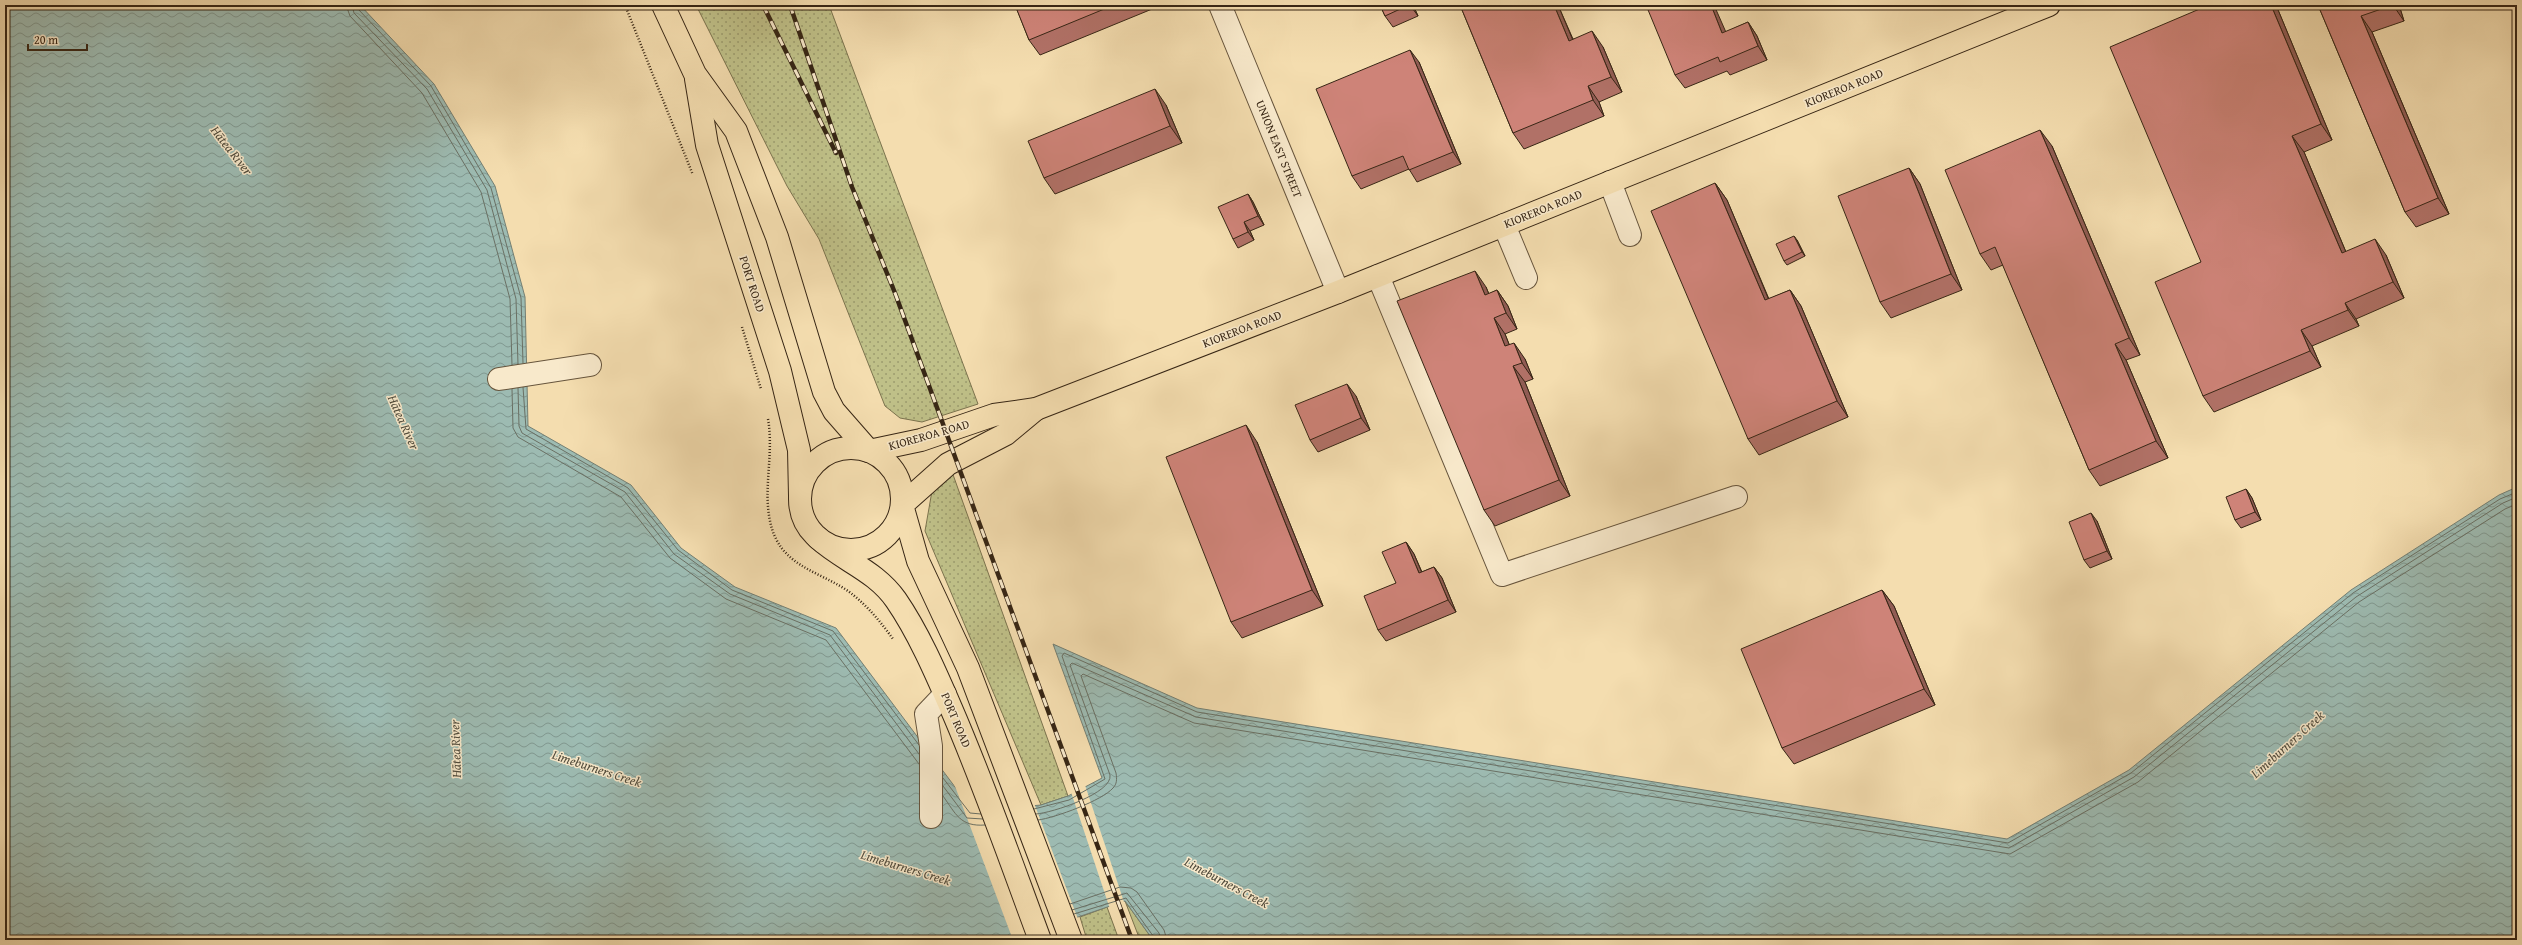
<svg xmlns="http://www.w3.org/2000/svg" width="2522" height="945" font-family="'Gentium Book Plus',serif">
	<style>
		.green { fill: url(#green-dots); stroke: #7b734e }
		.forest { fill: url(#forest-firs); stroke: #7b734e }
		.water { fill: url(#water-waves); stroke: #747f73 }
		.pier { fill: #f4ddaf }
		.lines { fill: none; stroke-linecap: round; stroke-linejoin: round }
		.shore { stroke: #6a7064; stroke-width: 1 }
		.minor-casing { stroke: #66543c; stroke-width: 24 }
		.major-casing { stroke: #372615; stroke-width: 24 }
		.path { stroke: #372615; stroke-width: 2.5; stroke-dasharray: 1 2; stroke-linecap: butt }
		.minor { stroke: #f8e9cb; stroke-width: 22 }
		.major { stroke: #f4ddaf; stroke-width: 22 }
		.rail-casing { stroke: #372615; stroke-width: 4.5 }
		.rail { stroke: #f8e9cb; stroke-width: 3; stroke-dasharray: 9; stroke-linecap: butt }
		.wall { fill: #b17167; stroke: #372615 }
		.shaded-wall { fill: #905c54; stroke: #372615 }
		.building { fill: #ce8378; stroke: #372615 }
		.labels { text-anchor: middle; stroke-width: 3; stroke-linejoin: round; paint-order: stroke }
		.street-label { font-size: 12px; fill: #372615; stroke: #f8e9cb }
		.water-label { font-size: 13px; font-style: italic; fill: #504b3c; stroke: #f8e9cb }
	</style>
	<defs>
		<pattern id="green-dots" width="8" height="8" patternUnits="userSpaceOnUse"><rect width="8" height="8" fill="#bfc088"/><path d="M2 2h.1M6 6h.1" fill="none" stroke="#9c9c6e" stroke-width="1.8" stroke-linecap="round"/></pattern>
		<pattern id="forest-firs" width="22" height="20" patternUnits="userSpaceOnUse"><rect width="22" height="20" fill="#bfc088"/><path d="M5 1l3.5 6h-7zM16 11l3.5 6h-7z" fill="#9c9c6e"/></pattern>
		<pattern id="water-waves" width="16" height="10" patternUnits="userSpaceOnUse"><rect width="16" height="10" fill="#9dbbb2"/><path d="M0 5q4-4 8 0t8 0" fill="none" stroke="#819890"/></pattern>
	</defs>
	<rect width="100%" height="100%" fill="#f4ddaf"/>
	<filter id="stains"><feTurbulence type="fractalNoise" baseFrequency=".005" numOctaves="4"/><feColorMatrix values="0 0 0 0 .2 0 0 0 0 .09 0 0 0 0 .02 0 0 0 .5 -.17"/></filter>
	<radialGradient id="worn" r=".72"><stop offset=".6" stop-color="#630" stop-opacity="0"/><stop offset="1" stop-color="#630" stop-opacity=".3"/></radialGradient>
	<g class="green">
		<polygon points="696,5 829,5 978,404 922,422 900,418 885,406 819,239 787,186"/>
		<polygon points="951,469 1068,796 1041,805 925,531 932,491"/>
		<polygon points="1107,907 1119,940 1087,940 1080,917"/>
	</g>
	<polygon class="forest" points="1125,901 1153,940 1140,940"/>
	<polygon class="water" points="5,5 360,5 434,84 495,186 525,297 528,426 631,485 681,548 735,587 836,628 973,811 1041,805 1068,796 1102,778 1053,644 1197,708 2007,839 2129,770 2351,590 2499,495 2517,487 2517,940 1153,940 1125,901 1019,937 1017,940 5,940"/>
	<g class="pier">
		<polygon points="953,781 974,809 1034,803 1078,919 1019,940 1013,940"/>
		<polygon points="1085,785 1125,905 1110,909 1071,792"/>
	</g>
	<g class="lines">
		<g class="shore">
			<polyline points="346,5 350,16 422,93 481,192 510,299 512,365"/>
			<polyline points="352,5 354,13 427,89 487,190 516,299 518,364"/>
			<polyline points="357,5 358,9 431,86 491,188 521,298 523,363"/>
			<polyline points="523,387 526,429 628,488 678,550 732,590 833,631 919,745"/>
			<polyline points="518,388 519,426 522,433 625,492 674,554 730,594 830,635 919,754"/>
			<polyline points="512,389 513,428 518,437 621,497 670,558 726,599 826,640 919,764"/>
			<polyline points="943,778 970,813 981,814"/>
			<polyline points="943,786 967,818 983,819"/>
			<path d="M943 796C956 814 960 827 985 825"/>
			<polyline points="1034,809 1069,800 1105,779 1062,656 1064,653 1197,712 2008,843 2131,773 2353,593 2500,499 2517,492"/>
			<path d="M1036 814C1052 813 1113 793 1110 775L1070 665 1072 663 1196 717 2009 848 2134 777 2356 597 2503 503 2517 497"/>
			<path d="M1038 820C1055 818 1103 800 1113 788 1117 784 1117 779 1116 773L1081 676 1083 674 1194 723 2010 854 2138 782 2359 602 2505 509 2517 504"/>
			<polyline points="1070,904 1120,887 1131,888 1137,892 1164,930 1167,940"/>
			<polyline points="1072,910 1127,893 1159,933 1161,940"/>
			<polyline points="1074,914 1126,898 1156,940"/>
		</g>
		<defs>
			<g id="minor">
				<polyline points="1220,5 1338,292"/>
				<polyline points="1610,182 1630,235"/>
				<polyline points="1504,225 1526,278"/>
				<polyline points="1378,276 1502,575 1736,497"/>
				<polyline points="499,379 590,365"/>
				<polyline points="931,817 931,746 926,714 945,694"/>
			</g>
			<g id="major">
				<polyline points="663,5 695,74 736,131 777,237 824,392 834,411 869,451 921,440 994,415 1036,409 1338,292 2049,5"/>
				<polyline points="696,79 707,145 780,371 799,450 800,496"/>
				<polyline points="1036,409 1006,434 948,464 902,505 918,561 968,668 1071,940"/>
				<circle cx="851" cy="499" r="51"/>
				<path d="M818 538C843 561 875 570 896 600 918 632 935 671 951 708 984 784 1011 862 1040 940"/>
			</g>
		</defs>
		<use href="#minor" class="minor-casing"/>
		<use href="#major" class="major-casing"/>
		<g class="path">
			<polyline points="625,5 693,175"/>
			<polyline points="742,327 761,389"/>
			<path d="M768 419C774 454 763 488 770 521 779 566 817 570 848 591 866 604 880 621 893 639"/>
		</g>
		<use href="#minor" class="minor"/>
		<use href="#major" class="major"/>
		<defs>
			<g id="rail">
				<polyline points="763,5 836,153"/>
				<polyline points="790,5 852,187 895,293 1132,940"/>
			</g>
		</defs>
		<use href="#rail" class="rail-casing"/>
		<use href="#rail" class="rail"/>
	</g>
	<g class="wall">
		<polygon points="1010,5 1156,5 1157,7 1040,55 1029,40 1016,7 1012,9"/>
		<polygon points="1380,5 1413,5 1418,16 1393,27 1385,16"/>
		<polygon points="1460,5 1558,5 1573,39 1603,47 1622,92 1599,102 1604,116 1524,149 1513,133"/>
		<polygon points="2276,5 2332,140 2304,152 2346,252 2386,255 2404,298 2356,319 2359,326 2312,346 2321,367 2214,412 2203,396 2201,262"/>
		<polygon points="2318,5 2399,5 2404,21 2372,32 2449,214 2416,227 2405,212"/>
		<polygon points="1748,22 1757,36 1767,60 1730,75 1727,71 1685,88 1675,75 1726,32"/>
		<polygon points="1419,62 1461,164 1417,182 1409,169 1361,189 1352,176"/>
		<polygon points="1166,105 1182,143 1055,194 1044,178"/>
		<polygon points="2052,146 2140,355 2126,360 2168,458 2100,486 2089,470 2003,265 1991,270 1980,254"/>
		<polygon points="1909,168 1920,184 1962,290 1891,318 1880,302"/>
		<polygon points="1715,183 1727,200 1769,299 1790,290 1801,306 1848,417 1759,455 1748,439"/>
		<polygon points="1248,194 1253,202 1264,225 1250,231 1254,240 1238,248 1233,239"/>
		<polygon points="1797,240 1805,256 1787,265 1784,261"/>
		<polygon points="1486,287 1489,294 1497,290 1508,306 1517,329 1505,334 1509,344 1525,359 1533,379 1525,382 1570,496 1495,526 1484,510"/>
		<polygon points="1356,396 1370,430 1318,452 1310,440"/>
		<polygon points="1257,442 1323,606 1242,638 1231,622"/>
		<polygon points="2246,489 2252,498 2261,520 2241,528 2235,520"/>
		<polygon points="2097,521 2112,559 2090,568 2084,560"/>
		<polygon points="1406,542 1414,554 1422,572 1434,567 1442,578 1456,612 1386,641 1378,630 1396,583"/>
		<polygon points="1882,590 1894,606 1935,705 1794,764 1782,748"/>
	</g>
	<g class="shaded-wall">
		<polygon points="1410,5 1413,5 1418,16"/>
		<polygon points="1554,5 1558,5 1580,57 1569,41"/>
		<polygon points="1711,5 1714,5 1732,46 1722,33"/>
		<polygon points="2271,5 2276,5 2332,140 2321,124"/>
		<polygon points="2393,5 2399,5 2404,21"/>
		<polygon points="2361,16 2372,32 2449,214 2438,198"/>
		<polygon points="1748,22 1757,36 1767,60 1758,46"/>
		<polygon points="1592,31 1603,47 1622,92 1611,77"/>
		<polygon points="1410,50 1419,62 1461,164 1453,152"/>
		<polygon points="1588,86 1599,102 1604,116 1593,100"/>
		<polygon points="1155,89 1166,105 1182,143 1170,126"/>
		<polygon points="2040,130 2052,146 2140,355 2129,338"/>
		<polygon points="2292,136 2304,152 2353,269 2342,253"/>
		<polygon points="1909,168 1920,184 1962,290 1951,274"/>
		<polygon points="1715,183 1727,200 1776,317 1765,300"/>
		<polygon points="1248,194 1253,202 1264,225 1258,216"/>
		<polygon points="1244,222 1250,231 1254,240 1248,232"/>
		<polygon points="1794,236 1797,240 1805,256 1802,252"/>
		<polygon points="2375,239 2386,255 2404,298 2393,282"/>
		<polygon points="1475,271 1486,287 1496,312 1485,295"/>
		<polygon points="1497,290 1508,306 1517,329 1506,313"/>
		<polygon points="1790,290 1801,306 1848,417 1837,401"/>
		<polygon points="2345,303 2356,319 2359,326 2348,310"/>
		<polygon points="1494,318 1505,334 1516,362 1505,346"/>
		<polygon points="2301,330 2312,346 2321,367 2310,351"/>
		<polygon points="1514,343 1525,359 1533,379 1522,363"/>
		<polygon points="2115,344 2126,360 2168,458 2156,441"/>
		<polygon points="1513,366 1525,382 1570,496 1559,480"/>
		<polygon points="1347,384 1356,396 1370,430 1361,418"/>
		<polygon points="1246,425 1257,442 1323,606 1312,590"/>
		<polygon points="2246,489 2252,498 2261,520 2255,512"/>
		<polygon points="2091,513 2097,521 2112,559 2107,551"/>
		<polygon points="1406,542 1414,554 1427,585 1419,573"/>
		<polygon points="1434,567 1442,578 1456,612 1448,600"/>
		<polygon points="1882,590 1894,606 1935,705 1924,689"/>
	</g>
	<g class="building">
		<polygon points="1015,5 1114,5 1029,40"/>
		<polygon points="1380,5 1409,5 1385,16"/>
		<polygon points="1460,5 1554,5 1569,41 1592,31 1611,77 1588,86 1593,100 1513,133"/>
		<polygon points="1646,5 1711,5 1722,33 1748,22 1758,46 1720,62 1718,57 1675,75"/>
		<polygon points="2209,5 2271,5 2321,124 2292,136 2342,253 2375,239 2393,282 2345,303 2348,310 2301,330 2310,351 2203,396 2155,282 2201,262 2110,47"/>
		<polygon points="2318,5 2393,5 2361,16 2438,198 2405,212"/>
		<polygon points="1410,50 1453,152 1409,170 1403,156 1352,176 1316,89"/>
		<polygon points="1155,89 1170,126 1044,178 1028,141"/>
		<polygon points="2040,130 2129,338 2115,344 2156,441 2089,470 1995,247 1980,254 1945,170"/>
		<polygon points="1909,168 1951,274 1880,302 1838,196"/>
		<polygon points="1715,183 1765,300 1790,290 1837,401 1748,439 1651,211"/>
		<polygon points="1248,194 1258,216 1244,222 1248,232 1233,239 1218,207"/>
		<polygon points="1794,236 1802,252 1784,261 1776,244"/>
		<polygon points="1475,271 1485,295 1497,290 1506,313 1494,318 1505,346 1514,343 1522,363 1513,366 1559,480 1484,510 1397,301"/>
		<polygon points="1347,384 1361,418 1310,440 1295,405"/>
		<polygon points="1246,425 1312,590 1231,622 1166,457"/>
		<polygon points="2246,489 2255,512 2235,520 2226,497"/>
		<polygon points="2091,513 2107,551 2084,560 2069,522"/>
		<polygon points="1406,542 1419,573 1434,567 1448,600 1378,630 1364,596 1396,583 1382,552"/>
		<polygon points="1882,590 1924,689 1782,748 1741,649"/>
	</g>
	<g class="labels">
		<g class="street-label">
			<text transform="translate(1844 88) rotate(-22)" y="4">KIOREROA ROAD</text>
			<text transform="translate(1279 149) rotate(68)" y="4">UNION EAST STREET</text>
			<text transform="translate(1543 209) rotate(-22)" y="4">KIOREROA ROAD</text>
			<text transform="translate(752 284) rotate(72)" y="4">PORT ROAD</text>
			<text transform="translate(1242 329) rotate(-21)" y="4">KIOREROA ROAD</text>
			<text transform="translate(929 435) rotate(-16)" y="4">KIOREROA ROAD</text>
			<text transform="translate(956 720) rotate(67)" y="4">PORT ROAD</text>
		</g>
		<g class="water-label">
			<text transform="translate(232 150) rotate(52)" y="5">Hātea River</text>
			<text transform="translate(404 422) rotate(66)" y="5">Hātea River</text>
			<text transform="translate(2287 744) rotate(-42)" y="5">Limeburners Creek</text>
			<text transform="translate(455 749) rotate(-92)" y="5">Hātea River</text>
			<text transform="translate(597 768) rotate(18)" y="5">Limeburners Creek</text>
			<text transform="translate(906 867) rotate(17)" y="5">Limeburners Creek</text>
			<text transform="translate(1227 882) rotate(28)" y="5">Limeburners Creek</text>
		</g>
	</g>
	<rect width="2522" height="945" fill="none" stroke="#f4ddaf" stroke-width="20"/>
	<rect x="6" y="6" width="2510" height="933" fill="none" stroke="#372615" stroke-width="2"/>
	<rect x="10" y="10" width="2502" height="925" fill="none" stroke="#372615"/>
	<path d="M28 44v6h59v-6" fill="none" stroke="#372615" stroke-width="2"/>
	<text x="34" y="44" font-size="12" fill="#372615" stroke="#f8e9cb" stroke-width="3" paint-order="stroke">20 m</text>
	<rect width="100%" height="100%" filter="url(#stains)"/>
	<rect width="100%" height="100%" fill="url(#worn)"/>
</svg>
